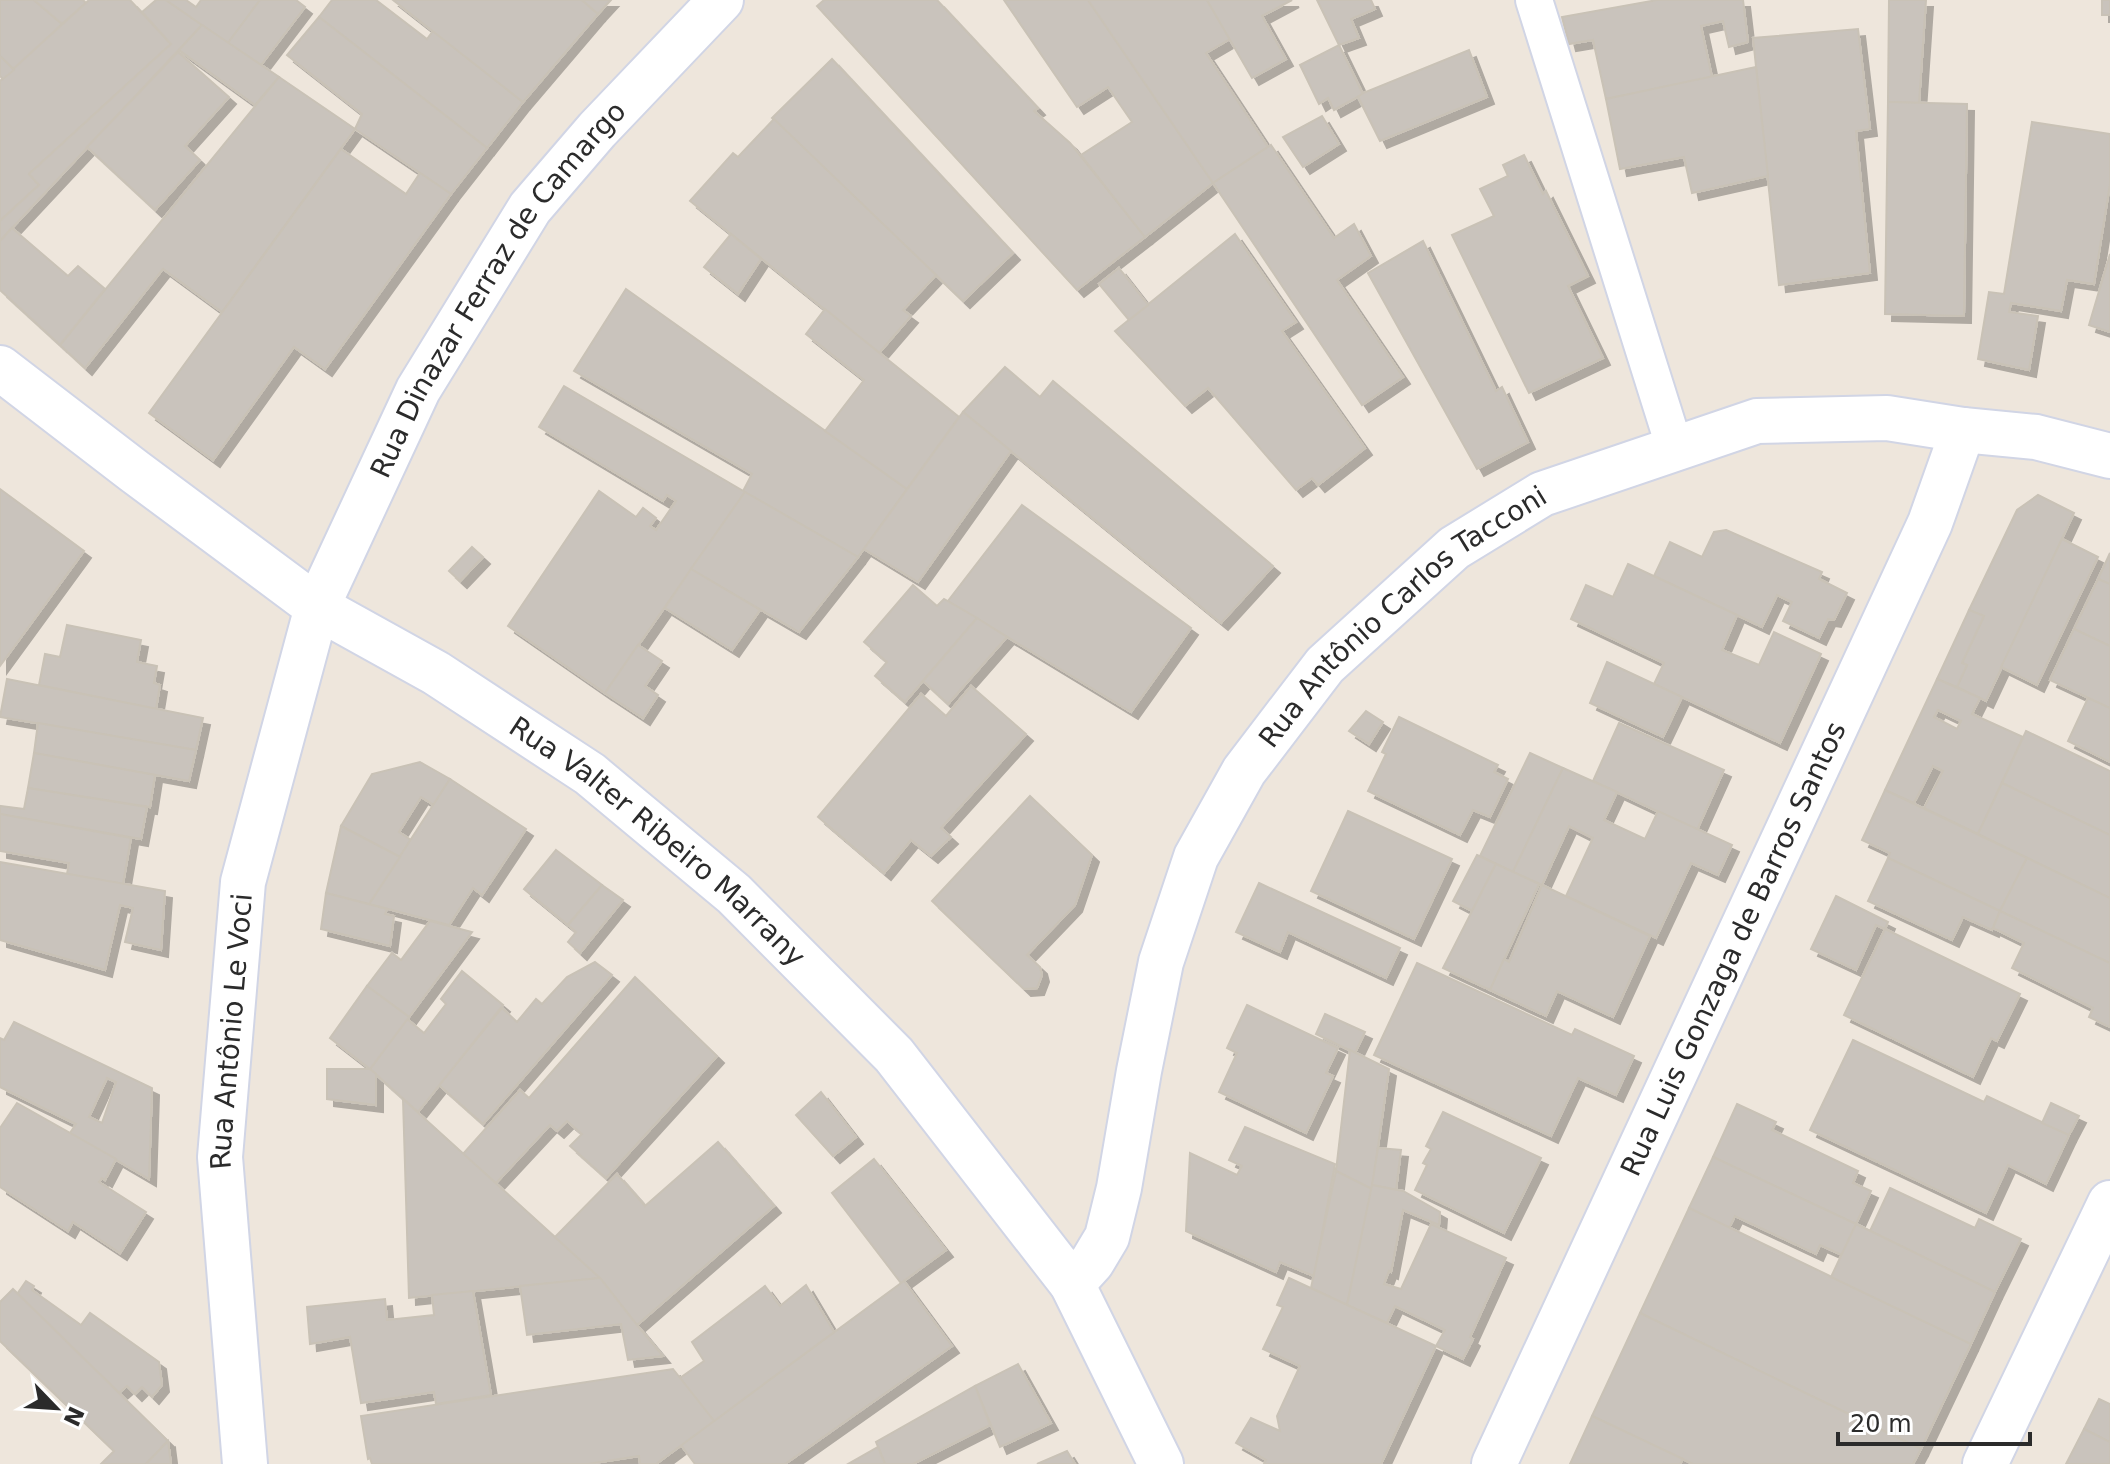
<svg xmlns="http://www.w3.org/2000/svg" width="2110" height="1464" font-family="'DejaVu Sans',sans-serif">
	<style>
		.building { fill: #c9c3bc; stroke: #c9c2b6; stroke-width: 2; fill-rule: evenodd; filter: url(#shadow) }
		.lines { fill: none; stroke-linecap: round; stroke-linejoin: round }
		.service-casing { stroke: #d1d5e5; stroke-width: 40 }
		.minor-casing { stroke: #d1d5e5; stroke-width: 48 }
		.service { stroke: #fff; stroke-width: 36 }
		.minor { stroke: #fff; stroke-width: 44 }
		.labels { text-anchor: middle; stroke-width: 7; stroke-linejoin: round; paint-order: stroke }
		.street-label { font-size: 28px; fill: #2b2b2b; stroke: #fff }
	</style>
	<defs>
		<filter id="shadow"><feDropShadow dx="7" dy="7" stdDeviation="0" flood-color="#0004"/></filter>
	</defs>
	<rect width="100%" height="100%" fill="#eee6dc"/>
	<g class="building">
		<polygon points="0,0 34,0 62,24 14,70 0,56"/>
		<polygon points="34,0 83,0 86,3 62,24"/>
		<polygon points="89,0 130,0 171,44 29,174 39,185 0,221 0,81"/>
		<polygon points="156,0 166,0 202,25 0,241 0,221 39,185 29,174 171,44 142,12"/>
		<polygon points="166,0 186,0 196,7 201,0 260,0 228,43"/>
		<polygon points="260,0 296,0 305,7 261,65 228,43"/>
		<polygon points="332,0 376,0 427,39 433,31 523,102 487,148 319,17"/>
		<polygon points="393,0 582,0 598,14 523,102"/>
		<polygon points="582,0 611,0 598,14"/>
		<polygon points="824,0 937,0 1038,108 1034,111 1070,143 1145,237 1077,290 817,6"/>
		<polygon points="1004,0 1088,0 1213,183 1145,237 1081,155 1132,122 1108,87 1077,107"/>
		<polygon points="1088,0 1207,0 1230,39 1206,53 1268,147 1213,183"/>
		<polygon points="1207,0 1292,0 1262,16 1286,59 1252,78"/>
		<polygon points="1317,0 1371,0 1375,9 1351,19 1359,38 1339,45"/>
		<polygon points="1657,0 1743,0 1748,42 1729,47 1723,21 1701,26 1712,77 1606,99 1593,40 1569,44 1562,17"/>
		<polygon points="1889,0 1926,0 1919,103 1888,102"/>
		<rect x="2102" y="0" width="8" height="15"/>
		<polygon points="319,17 487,148 451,194 355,129 362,114 287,55"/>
		<polygon points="202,25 279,77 255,105 179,50"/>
		<polygon points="1858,29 1870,129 1856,131 1870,273 1779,285 1753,38"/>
		<polygon points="1339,45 1363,94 1334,110 1328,98 1319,104 1300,65"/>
		<polygon points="1469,50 1487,97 1380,141 1358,97 1363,93"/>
		<polygon points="178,52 229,97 185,146 200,160 155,210 87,147"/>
		<polygon points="0,56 14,70 3,79 0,76"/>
		<polygon points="832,59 1013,253 963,301 772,118"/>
		<polygon points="1756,67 1768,176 1692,193 1684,157 1620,169 1606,99"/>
		<polygon points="279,77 355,129 222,312 163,269 85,368 60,345"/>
		<polygon points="1888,102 1967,104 1964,316 1885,314"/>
		<polygon points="1322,116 1339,144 1303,167 1283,137"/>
		<polygon points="774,119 936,275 903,310 911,316 879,353 690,201 733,153 738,157"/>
		<polygon points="2032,122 2110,134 2110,184 2094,284 2067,280 2061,311 2011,303 2009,312 2038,316 2029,370 1978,359 1989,292 2004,294"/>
		<polygon points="1271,145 1334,238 1354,224 1371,256 1337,280 1403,377 1362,405 1213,183"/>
		<polygon points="341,149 406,194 420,173 451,194 325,369 294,347 213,460 149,413"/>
		<polygon points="1524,155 1543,194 1546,191 1588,276 1568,286 1603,358 1529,393 1452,235 1494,216 1480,189 1508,176 1503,165"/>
		<polygon points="12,228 68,276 78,266 105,289 60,345 0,290 0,241"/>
		<polygon points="731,234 761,259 738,294 704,267"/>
		<polygon points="1235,234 1296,322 1282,331 1365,448 1318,485 1312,478 1296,490 1208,388 1185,406 1115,331"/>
		<polygon points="1423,241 1496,391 1502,387 1528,442 1477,469 1368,273"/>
		<polygon points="2110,254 2110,332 2089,325"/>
		<polygon points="1119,268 1148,305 1129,320 1099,284"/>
		<polygon points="626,289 907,489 858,557 743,491 752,474 574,371"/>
		<polygon points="825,309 959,417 907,489 825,431 864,380 806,334"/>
		<polygon points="1005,367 1040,397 1053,381 1273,566 1221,623 963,412"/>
		<polygon points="564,386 745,492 605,693 508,626 599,491 636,517 643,508 656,518 650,526 656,530 676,501 667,495 663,501 539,427"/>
		<polygon points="963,412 1011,451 918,582 864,549"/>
		<polygon points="0,489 84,551 0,666"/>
		<polygon points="745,492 858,557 799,632 691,569"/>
		<polygon points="2038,495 2074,513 1986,701 1957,687 1967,665 1962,663 1984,616 1969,610 2017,510"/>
		<polygon points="1022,505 1191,628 1131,712 948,601"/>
		<polygon points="1726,530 1822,572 1819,579 1847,593 1834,620 1828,619 1819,638 1783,621 1792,602 1777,595 1762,627 1654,576 1670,542 1702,557 1714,532"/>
		<polygon points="2062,539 2098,557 2037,685 2001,667"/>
		<polygon points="472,547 483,557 460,581 449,571"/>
		<polygon points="2110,553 2110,584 2098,579"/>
		<polygon points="1628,564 1737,615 1722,650 1759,665 1774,632 1821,654 1780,743 1654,684 1664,663 1571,619 1586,585 1613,597"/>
		<polygon points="691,569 760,610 732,650 665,608"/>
		<polygon points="2098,579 2110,584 2110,646 2074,629"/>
		<polygon points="913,585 937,606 944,599 977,618 905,702 875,676 887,662 864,642"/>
		<polygon points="1969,610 1984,616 1962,663 1967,665 1957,687 1937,679"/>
		<polygon points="977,618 1007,637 948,704 923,681"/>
		<polygon points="67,625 141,640 137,662 157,666 154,683 160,685 156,709 39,685 45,654 60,657"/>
		<polygon points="2074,629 2110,646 2110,708 2050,680"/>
		<polygon points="638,645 662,661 645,686 658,695 643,718 605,693"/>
		<polygon points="1607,662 1682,697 1663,737 1590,703"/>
		<polygon points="7,679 203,718 196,750 0,717"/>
		<path d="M1937 679 1980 698 1972 714 2023 737 1978 834 1924 808 1943 771 1933 766 1914 803 1885 790ZM1938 710 1961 721 1957 729 1934 717Z"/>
		<polygon points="971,686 1026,734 941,828 951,837 931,856 911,840 884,873 818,817 921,694 946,716"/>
		<polygon points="2088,698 2110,708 2110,762 2068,741"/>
		<polygon points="1366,711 1383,722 1369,744 1349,731"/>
		<polygon points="1399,717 1498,765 1494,772 1508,779 1490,817 1473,810 1460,835 1368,791 1386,754 1382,752"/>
		<polygon points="38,723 196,750 189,781 34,753"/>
		<polygon points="1619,723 1724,770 1697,830 1593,781"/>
		<polygon points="2026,731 2110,771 2110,835 2002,783"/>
		<polygon points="34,753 155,775 150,807 28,788"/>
		<polygon points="1530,753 1563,768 1513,872 1480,856"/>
		<polygon points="420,762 450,779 434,805 421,797 399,832 411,840 400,857 341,826 372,774"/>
		<polygon points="1563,768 1617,792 1604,820 1645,839 1658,811 1732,845 1718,875 1691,863 1656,938 1566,896 1593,838 1569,826 1542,885 1513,872"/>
		<polygon points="450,779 526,829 482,895 473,888 449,925 369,904"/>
		<polygon points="2002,783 2110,835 2110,898 1978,834"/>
		<polygon points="28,788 147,807 141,839 0,814 0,806 24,809"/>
		<polygon points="1885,790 2027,858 2000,911 1888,858 1890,853 1862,840"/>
		<polygon points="1030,796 1092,855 1075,905 1027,955 1040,967 1042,975 1037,988 1024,989 932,901"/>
		<polygon points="1348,811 1452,859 1414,939 1311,891"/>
		<polygon points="0,814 131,838 123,884 67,874 69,863 0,851"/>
		<polygon points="341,826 400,857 369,904 326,893"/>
		<polygon points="556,850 602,885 568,925 524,889"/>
		<polygon points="1477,855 1496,864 1472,911 1453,901"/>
		<polygon points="1888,858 2000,911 1992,930 1963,917 1952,940 1868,901"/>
		<polygon points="2027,858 2110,898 2110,963 2000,911"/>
		<polygon points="0,862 165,891 161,950 125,942 133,908 120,905 105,970 0,940"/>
		<polygon points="1496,864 1539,884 1490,990 1443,968"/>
		<polygon points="1259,883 1400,948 1386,978 1288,932 1280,952 1236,932"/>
		<polygon points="602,885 623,900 580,953 568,942 576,932 568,925"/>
		<polygon points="1542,885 1650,936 1613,1017 1557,991 1546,1016 1490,990 1504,959 1509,962"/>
		<polygon points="326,893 387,909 385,914 394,916 390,946 321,929"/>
		<polygon points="1836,896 1888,922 1885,929 1876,925 1856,970 1811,949"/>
		<polygon points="2000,911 2110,963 2110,1027 2089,1017 2093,1008 2012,968 2024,943 1993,928"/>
		<polygon points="430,921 472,932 409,1017 367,986 392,953 401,960"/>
		<polygon points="1885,929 2020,994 1997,1041 1991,1038 1973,1077 1844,1015"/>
		<polygon points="595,962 612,975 483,1124 439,1085 502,1008 517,1022 536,999 542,1004 567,977"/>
		<polygon points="1417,963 1572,1035 1575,1029 1634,1056 1616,1095 1578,1078 1551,1136 1374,1055"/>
		<polygon points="462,971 503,1005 418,1112 370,1069 407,1019 424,1033 446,1004 441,999"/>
		<polygon points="635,977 717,1056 606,1178 570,1146 582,1134 567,1121 557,1131 550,1125 496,1183 463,1154 520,1090 529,1098"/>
		<polygon points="367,986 409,1017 370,1069 330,1038"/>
		<polygon points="1247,1005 1338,1048 1326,1073 1333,1076 1306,1133 1219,1092 1237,1053 1227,1048"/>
		<polygon points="1325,1014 1365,1032 1355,1053 1316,1034"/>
		<path d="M14 1022 152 1088 149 1179 70 1133 76 1124 0 1087V1038L4 1040ZM107 1078 116 1082 102 1123 89 1117Z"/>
		<polygon points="1853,1040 1984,1102 1987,1096 2069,1135 2046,1184 2008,1165 1986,1213 1810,1130"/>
		<polygon points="1350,1050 1389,1069 1372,1189 1336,1171"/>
		<polygon points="327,1069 370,1069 376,1074 376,1105 327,1099"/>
		<polygon points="821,1092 856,1137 833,1156 796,1115"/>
		<polygon points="403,1099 555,1237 600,1278 409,1298"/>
		<polygon points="17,1103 116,1159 105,1180 102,1178 99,1182 146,1212 120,1253 73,1222 68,1231 0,1187 0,1128"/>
		<polygon points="2051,1103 2079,1116 2069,1135 2042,1123"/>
		<polygon points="1737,1104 1776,1122 1772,1130 1858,1171 1853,1183 1871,1191 1856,1224 1713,1157"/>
		<polygon points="1443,1112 1541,1158 1504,1233 1415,1190 1427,1165 1423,1163 1431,1149 1426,1146"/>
		<polygon points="1245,1127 1335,1164 1314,1276 1280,1262 1276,1272 1186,1231 1190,1153 1237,1175 1242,1166 1229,1160"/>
		<polygon points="718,1142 774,1206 637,1325 600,1278 555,1237 617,1174 645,1206"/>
		<polygon points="1378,1148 1401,1150 1396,1190 1372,1185"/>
		<polygon points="1713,1157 1856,1224 1842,1255 1820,1245 1816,1254 1735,1216 1729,1228 1689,1208"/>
		<polygon points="874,1159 946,1250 901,1283 832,1193"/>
		<polygon points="1336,1171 1372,1189 1347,1305 1311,1288"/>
		<polygon points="1372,1185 1403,1191 1440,1212 1439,1225 1403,1210 1391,1272 1389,1271 1384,1284 1401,1289 1431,1224 1506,1258 1470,1337 1473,1339 1463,1359 1436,1346 1445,1330 1395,1306 1387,1323 1347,1305"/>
		<polygon points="1890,1188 1975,1228 1979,1219 2021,1239 1995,1292 1856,1224 1870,1231"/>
		<polygon points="1689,1208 1971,1344 1921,1449 1640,1313"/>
		<polygon points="1856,1224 1995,1292 1971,1344 1831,1277"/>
		<polygon points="600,1278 637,1325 663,1356 628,1360 621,1324 527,1335 520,1286"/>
		<polygon points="1289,1278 1436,1346 1381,1464 1264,1464 1266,1460 1236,1443 1251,1418 1280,1431 1277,1416 1300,1366 1263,1349 1283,1307 1277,1305"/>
		<polygon points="26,1281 34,1286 32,1290 81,1325 90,1313 159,1362 162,1385 152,1397 142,1387 135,1394 127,1386 119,1393 17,1294"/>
		<polygon points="904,1281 952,1346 785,1464 695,1464 681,1445"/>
		<polygon points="806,1285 834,1332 714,1421 680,1378 704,1361 692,1342 765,1286 780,1306"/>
		<polygon points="13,1289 168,1441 146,1464 101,1464 114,1451 0,1341 0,1302"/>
		<polygon points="473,1291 491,1395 436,1404 434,1392 361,1403 350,1337 310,1344 307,1307 385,1299 387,1320 434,1315 432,1295"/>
		<polygon points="1640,1313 1921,1449 1913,1464 1693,1464 1592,1416"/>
		<polygon points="1018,1364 1051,1423 1000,1447 975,1386"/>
		<polygon points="673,1369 714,1421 656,1464 640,1464 639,1456 588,1464 372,1464 370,1458 368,1459 361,1416"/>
		<polygon points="975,1386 990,1425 913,1464 885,1464 876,1442"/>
		<polygon points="2099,1399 2110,1404 2110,1442 2084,1429"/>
		<polygon points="1592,1416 1683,1459 1680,1464 1570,1464"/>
		<polygon points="2084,1429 2110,1442 2110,1464 2066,1464"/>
		<polygon points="168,1441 171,1464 146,1464"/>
		<polygon points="878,1447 885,1464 848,1464"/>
		<polygon points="1067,1451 1075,1464 1037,1464"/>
	</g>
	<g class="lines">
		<defs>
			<polyline id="service" points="1534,0 1675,449"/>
			<g id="minor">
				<path id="s1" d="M0 368 134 471 317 607 436 673 590 774 734 894 894 1055 1072 1284 1161 1464"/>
				<path id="s2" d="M1072 1284 1092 1262 1107 1237 1119 1188 1139 1071 1161 962 1196 857 1244 771 1325 665 1454 548 1542 494 1757 421 1887 418 1963 430 2036 437 2110 456"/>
				<path id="s3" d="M245 1464 220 1157 243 882 317 607 418 390 530 208 597 130 721 0"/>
				<path id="s4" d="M1494 1464 1930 523 1963 430"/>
				<polyline points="1985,1464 2110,1203"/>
			</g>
		</defs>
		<use href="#service" class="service-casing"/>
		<use href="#minor" class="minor-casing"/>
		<use href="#service" class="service"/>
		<use href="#minor" class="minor"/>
	</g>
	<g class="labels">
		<g class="street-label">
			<text dy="10" stroke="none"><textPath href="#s3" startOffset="1236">Rua Dinazar Ferraz de Camargo</textPath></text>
			<text dy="10" stroke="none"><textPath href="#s2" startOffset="772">Rua Antônio Carlos Tacconi</textPath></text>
			<text dy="10" stroke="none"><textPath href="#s1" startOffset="812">Rua Valter Ribeiro Marrany</textPath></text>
			<text dy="10" stroke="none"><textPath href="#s4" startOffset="568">Rua Luis Gonzaga de Barros Santos</textPath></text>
			<text dy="10" stroke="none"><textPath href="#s3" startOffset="434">Rua Antônio Le Voci</textPath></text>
		</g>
	</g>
	<g transform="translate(56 1408) rotate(115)" stroke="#ffffff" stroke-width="6" paint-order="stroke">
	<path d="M0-6L14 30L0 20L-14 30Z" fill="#2b2b2b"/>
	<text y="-12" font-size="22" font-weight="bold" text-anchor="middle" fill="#2b2b2b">N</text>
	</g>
	<path d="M1838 1432v12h192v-12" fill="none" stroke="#2b2b2b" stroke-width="4"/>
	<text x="1850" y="1432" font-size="24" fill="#2b2b2b" stroke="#ffffff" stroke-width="6" paint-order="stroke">20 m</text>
</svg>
